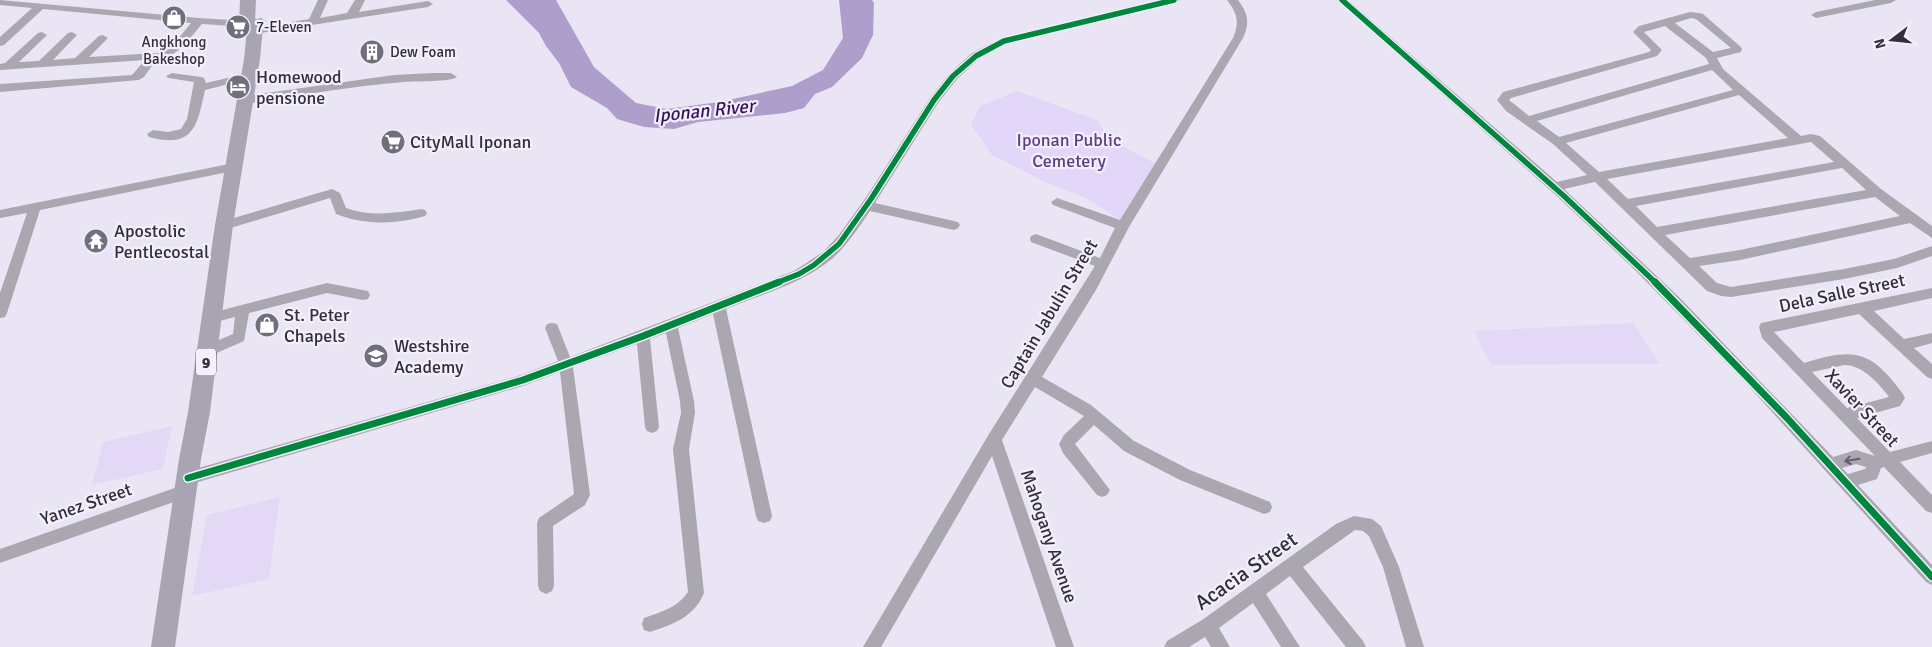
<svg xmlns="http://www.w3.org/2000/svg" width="1932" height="647" font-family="Signika,sans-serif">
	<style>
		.built { fill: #e3d9f6 }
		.green { fill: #e2d7f9 }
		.water { fill: #ae9ecc }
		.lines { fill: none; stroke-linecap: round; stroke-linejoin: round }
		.minor { fill: #aaa7b1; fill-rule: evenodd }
		.highway { fill: #a9a4b2; fill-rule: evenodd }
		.cycleway-far1-casing { stroke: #f3effd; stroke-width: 8 }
		.cycleway-casing { stroke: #f3effd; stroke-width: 10 }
		.cycleway-far1 { stroke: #00873e; stroke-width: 5.5 }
		.cycleway { stroke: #00873e; stroke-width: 7 }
		.oneway { stroke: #635e6a }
		.labels { text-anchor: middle; stroke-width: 4.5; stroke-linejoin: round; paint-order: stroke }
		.far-poi-label { font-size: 15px; fill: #332e3b; stroke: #f3effd; text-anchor: start }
		.shield { fill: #f3effd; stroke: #6d6875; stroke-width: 1 }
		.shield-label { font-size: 16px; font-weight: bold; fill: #332e3b }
		.poi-label { font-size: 18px; fill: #332e3b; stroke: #f3effd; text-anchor: start }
		.park-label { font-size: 18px; fill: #5e3e89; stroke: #f3effd }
		.street-label { font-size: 18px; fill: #332e3b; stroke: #f3effd }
		.water-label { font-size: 19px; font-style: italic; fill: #35125b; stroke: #f3effd }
		.near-street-label { font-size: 21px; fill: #332e3b; stroke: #f3effd }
	</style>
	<rect width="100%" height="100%" fill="#eae5f4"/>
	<g class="built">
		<polygon points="1633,323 1660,364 1491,365 1474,331"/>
		<polygon points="172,426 163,469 92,485 103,442"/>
		<polygon points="280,497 269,579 192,596 207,515"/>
	</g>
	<polygon class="green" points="1017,91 1097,120 1109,139 1164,168 1129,225 1086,198 1049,184 992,155 971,125 980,106"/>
	<polygon class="water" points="506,0 556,0 594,67 636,103 667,109 719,102 792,86 823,70 843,38 839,0 872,0 874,3 873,35 862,58 832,87 815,94 804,108 785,113 698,122 674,129 644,127 617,119 607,108 571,87 559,63 546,46 539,33"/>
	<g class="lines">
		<g class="minor">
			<path d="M0 0 199 18 247 21 261 18 266 21 265 23 247 27 202 24C189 39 177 58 156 60L144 77 139 80 0 92V84L132 75 145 60 0 70V64L5 63 38 33 42 32 47 35 19 62 39 61 68 33 72 32 77 35 53 60 75 58 99 36 103 35 108 38 89 57 158 53 173 45 191 23 43 9 4 45 0 46V37L32 8 0 5Z"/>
			<polygon points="318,0 328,0 320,18 347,13 355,0 365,0 359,12 428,1 433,4 428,7 254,34 249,31 254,28 309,19"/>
			<path d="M1161 0H1179L1178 2 1008 43 980 58 957 79 938 103 875 203 958 222 960 225 958 228 954 230 870 211C859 227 848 244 834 257 805 283 762 294 726 309L772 516 770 521 764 523 758 521 756 516 713 314 678 328 694 401 695 413 689 449 704 593C694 617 674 624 650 632L644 630 642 624 644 618C661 612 677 608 688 592L673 449 681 413 680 401 666 333 650 339 659 427 657 431 652 433 647 431 645 427 637 344 573 367 590 495 585 505 553 526 554 586 552 591 546 594 540 591 538 586 537 523 539 518 574 494 560 372 523 386 188 485 183 483 180 478 183 473 188 471 521 375 558 361 545 328 547 324 552 323 557 324 570 357 794 271 823 252 839 235 867 196 930 98 949 74 972 53 1000 39Z"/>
			<path d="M1227 0H1238C1248 13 1250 23 1243 38L1129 227 1096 290 1042 377 1091 405 1134 441 1190 470 1270 502 1272 507 1270 512 1264 514 1180 480 1124 451 1094 425 1075 444 1110 490 1107 495 1102 497 1097 495 1063 453 1059 444 1064 435 1084 416 1035 387 1002 440 1074 647H1056L992 456 881 647H863L989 434 1095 266 1031 242 1030 239 1031 236 1036 234 1100 258 1115 228 1053 205 1051 202 1057 198 1120 220 1233 38C1240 22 1237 13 1227 0Z"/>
			<path d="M1337 0H1348L1557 182 1587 175 1553 144 1506 111 1497 100 1503 92 1649 52 1651 50 1633 32 1639 26 1690 12 1699 13 1703 14 1742 48 1741 52 1717 58 1723 69 1801 136 1811 134 1820 136 1881 189 1932 226V238L1910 223 1740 260 1699 266 1717 283 1731 287 1844 269 1894 259 1932 246V256L1897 268 1844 279 1731 297 1721 296 1707 291 1595 182 1564 189 1679 297 1833 457 1856 450 1875 456 1762 338 1759 327 1761 323 1932 288V298L1874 311 1904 339 1932 333V343L1914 348 1932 364V379L1927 377 1859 314 1774 332 1804 363C1854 348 1870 349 1903 394L1905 398 1900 406 1857 418 1890 452 1932 441V453L1900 462 1932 495V513L1926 511 1884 467 1881 468 1877 479 1858 485 1932 565V585L1926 582 1745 382 1631 266 1560 199ZM1691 18 1696 19 1731 48 1713 52 1675 23ZM1665 26 1706 58 1709 64 1529 116 1509 100 1511 98 1657 56 1662 50 1644 32ZM1712 70 1733 90 1559 137 1537 121ZM1739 95 1788 138 1599 172 1566 143ZM1811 142 1834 162 1628 199 1607 179ZM1842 168 1866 190 1657 227 1636 206ZM1875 197 1900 216 1740 250 1690 258 1665 235ZM1844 365C1863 365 1878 383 1889 397L1847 408 1812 372ZM1856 464 1866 467 1865 469 1848 474 1842 468Z"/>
			<polygon points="1875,0 1896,0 1891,3 1816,18 1811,15 1816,12"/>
			<path d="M172 73 201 77 204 78 206 83 249 73 255 76 253 78 205 90C197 126 194 149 149 137L147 134 153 130 168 132 181 129 187 119 194 82 168 78 166 76Z"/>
			<path d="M433 73H451L457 77C452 82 414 81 404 82 351 86 298 96 245 104L239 100 245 96 394 75Z"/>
			<polygon points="234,163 240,167 238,170 40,210 7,313 5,317 0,318 0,293 27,213 0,218 0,210"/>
			<path d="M332 189 340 193 346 208C370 217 396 213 421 209L425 210 427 213 425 216C396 225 364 225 336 214L330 198 224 230 220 228 218 225 220 222Z"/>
			<polygon points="327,283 363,290 368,291 370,295 368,299 363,300 327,293 249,313 244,341 212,355 207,357 202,355 200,351 202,347 233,334 235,317 212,323 207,322 205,318 207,314"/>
			<polygon points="186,484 191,486 194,491 191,496 0,563 0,549"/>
			<polygon points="1354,516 1372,519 1381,526 1399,567 1424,647 1406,647 1383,567 1369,536 1363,531 1355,530 1303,567 1363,641 1366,647 1346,647 1290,576 1266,594 1300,647 1281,647 1253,603 1219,628 1230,647 1211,647 1205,637 1189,647 1164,647 1167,641 1202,620 1336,524"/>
		</g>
		<polygon class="highway" points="240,0 256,0 255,22 263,27 260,59 233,225 210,412 201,459 175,647 151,647 179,459 188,412 215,225 244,59 247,29 239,24"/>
		<defs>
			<g id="cycleway-far1">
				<polyline points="1342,0 1564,196 1656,283"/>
				<polyline points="776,283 799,274 814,265 839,244 871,199 934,100 953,76 976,56 1004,41 1174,0"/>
			</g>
			<g id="cycleway">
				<polyline points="1655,282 1787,418 1932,577"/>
				<polyline points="188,478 523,380 643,336 779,282"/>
			</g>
		</defs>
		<use href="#cycleway-far1" class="cycleway-far1-casing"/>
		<use href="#cycleway" class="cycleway-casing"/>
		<use href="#cycleway-far1" class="cycleway-far1"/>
		<use href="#cycleway" class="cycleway"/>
	</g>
	<defs><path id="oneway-shaft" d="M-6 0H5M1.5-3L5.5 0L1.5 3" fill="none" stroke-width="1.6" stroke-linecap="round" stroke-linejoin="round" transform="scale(1.25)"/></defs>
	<use class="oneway" href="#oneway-shaft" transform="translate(1852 460) rotate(171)"/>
	<defs>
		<symbol id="shop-disc" viewBox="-11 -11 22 22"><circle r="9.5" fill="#736e7c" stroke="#f3effd"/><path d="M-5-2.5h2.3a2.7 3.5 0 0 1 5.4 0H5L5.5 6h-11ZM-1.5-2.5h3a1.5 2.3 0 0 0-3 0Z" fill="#fff"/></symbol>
		<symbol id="supermarket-disc" viewBox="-11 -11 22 22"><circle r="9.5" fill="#736e7c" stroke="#f3effd"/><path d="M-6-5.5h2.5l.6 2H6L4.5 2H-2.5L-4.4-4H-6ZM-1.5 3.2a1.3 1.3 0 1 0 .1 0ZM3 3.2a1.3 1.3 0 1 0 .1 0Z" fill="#fff"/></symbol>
		<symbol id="building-disc" viewBox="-11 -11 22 22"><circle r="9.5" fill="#736e7c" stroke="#f3effd"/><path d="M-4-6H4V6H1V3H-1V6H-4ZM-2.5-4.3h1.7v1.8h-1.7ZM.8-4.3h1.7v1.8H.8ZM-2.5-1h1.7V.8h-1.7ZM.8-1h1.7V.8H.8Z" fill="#fff"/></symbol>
		<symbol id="hotel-disc" viewBox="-11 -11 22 22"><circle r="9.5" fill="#736e7c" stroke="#f3effd"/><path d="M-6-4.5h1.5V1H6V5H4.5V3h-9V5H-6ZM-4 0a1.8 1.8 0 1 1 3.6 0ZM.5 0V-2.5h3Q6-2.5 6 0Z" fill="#fff"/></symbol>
		<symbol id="temple-disc" viewBox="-11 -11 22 22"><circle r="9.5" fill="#736e7c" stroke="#f3effd"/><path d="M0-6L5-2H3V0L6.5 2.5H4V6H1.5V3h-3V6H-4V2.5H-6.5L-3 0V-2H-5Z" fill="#fff"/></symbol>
		<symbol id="school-disc" viewBox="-11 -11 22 22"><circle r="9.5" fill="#736e7c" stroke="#f3effd"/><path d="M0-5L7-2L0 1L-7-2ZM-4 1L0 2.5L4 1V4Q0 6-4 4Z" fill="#fff"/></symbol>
	</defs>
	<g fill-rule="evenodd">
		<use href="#shop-disc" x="160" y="4" width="28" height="28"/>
		<use href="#supermarket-disc" x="224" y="13" width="28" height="28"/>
		<use href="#building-disc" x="358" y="38" width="28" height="28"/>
		<use href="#hotel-disc" x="224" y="73" width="28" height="28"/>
		<use href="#supermarket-disc" x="379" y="128" width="28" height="28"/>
		<use href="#temple-disc" x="82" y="227" width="28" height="28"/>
		<use href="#shop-disc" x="253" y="311" width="28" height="28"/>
		<use href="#school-disc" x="362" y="342" width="28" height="28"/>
	</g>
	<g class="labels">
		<g class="far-poi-label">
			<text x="256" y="32">7-Eleven</text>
			<text x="174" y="47" text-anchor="middle">Angkhong<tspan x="174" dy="17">Bakeshop</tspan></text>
			<text x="390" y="57">Dew Foam</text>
		</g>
		<rect class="shield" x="196" y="348.5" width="20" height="27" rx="4"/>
		<g class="shield-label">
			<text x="206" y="368">9</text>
		</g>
		<g class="poi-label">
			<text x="256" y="83">Homewood<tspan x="256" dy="21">pensione</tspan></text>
			<text x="410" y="148">CityMall Iponan</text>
			<text x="114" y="237">Apostolic<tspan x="114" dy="21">Pentlecostal</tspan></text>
			<text x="284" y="321">St. Peter<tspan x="284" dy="21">Chapels</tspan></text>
			<text x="394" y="352">Westshire<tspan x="394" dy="21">Academy</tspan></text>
		</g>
		<g class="park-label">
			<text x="1069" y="146">Iponan Public<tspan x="1069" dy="21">Cemetery</tspan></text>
		</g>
		<g class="street-label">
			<text transform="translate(1842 293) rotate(-12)" y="6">Dela Salle Street</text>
			<text transform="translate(1049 314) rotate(-59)" y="6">Captain Jabulin Street</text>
			<text transform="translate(1862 408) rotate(47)" y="6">Xavier Street</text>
			<text transform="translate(86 504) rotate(-19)" y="6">Yanez Street</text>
			<text transform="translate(1049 536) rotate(71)" y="6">Mahogany Avenue</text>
		</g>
		<g class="water-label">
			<text transform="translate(704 110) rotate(-6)" y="7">Iponan River</text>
		</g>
		<g class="near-street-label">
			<text transform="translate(1246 571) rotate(-35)" y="7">Acacia Street</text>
		</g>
	</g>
	<g transform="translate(1892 40) rotate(254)" stroke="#f3effd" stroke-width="4" paint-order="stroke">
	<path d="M0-4L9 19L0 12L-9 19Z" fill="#332e3b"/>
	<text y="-8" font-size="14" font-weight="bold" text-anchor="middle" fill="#332e3b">N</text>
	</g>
</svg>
